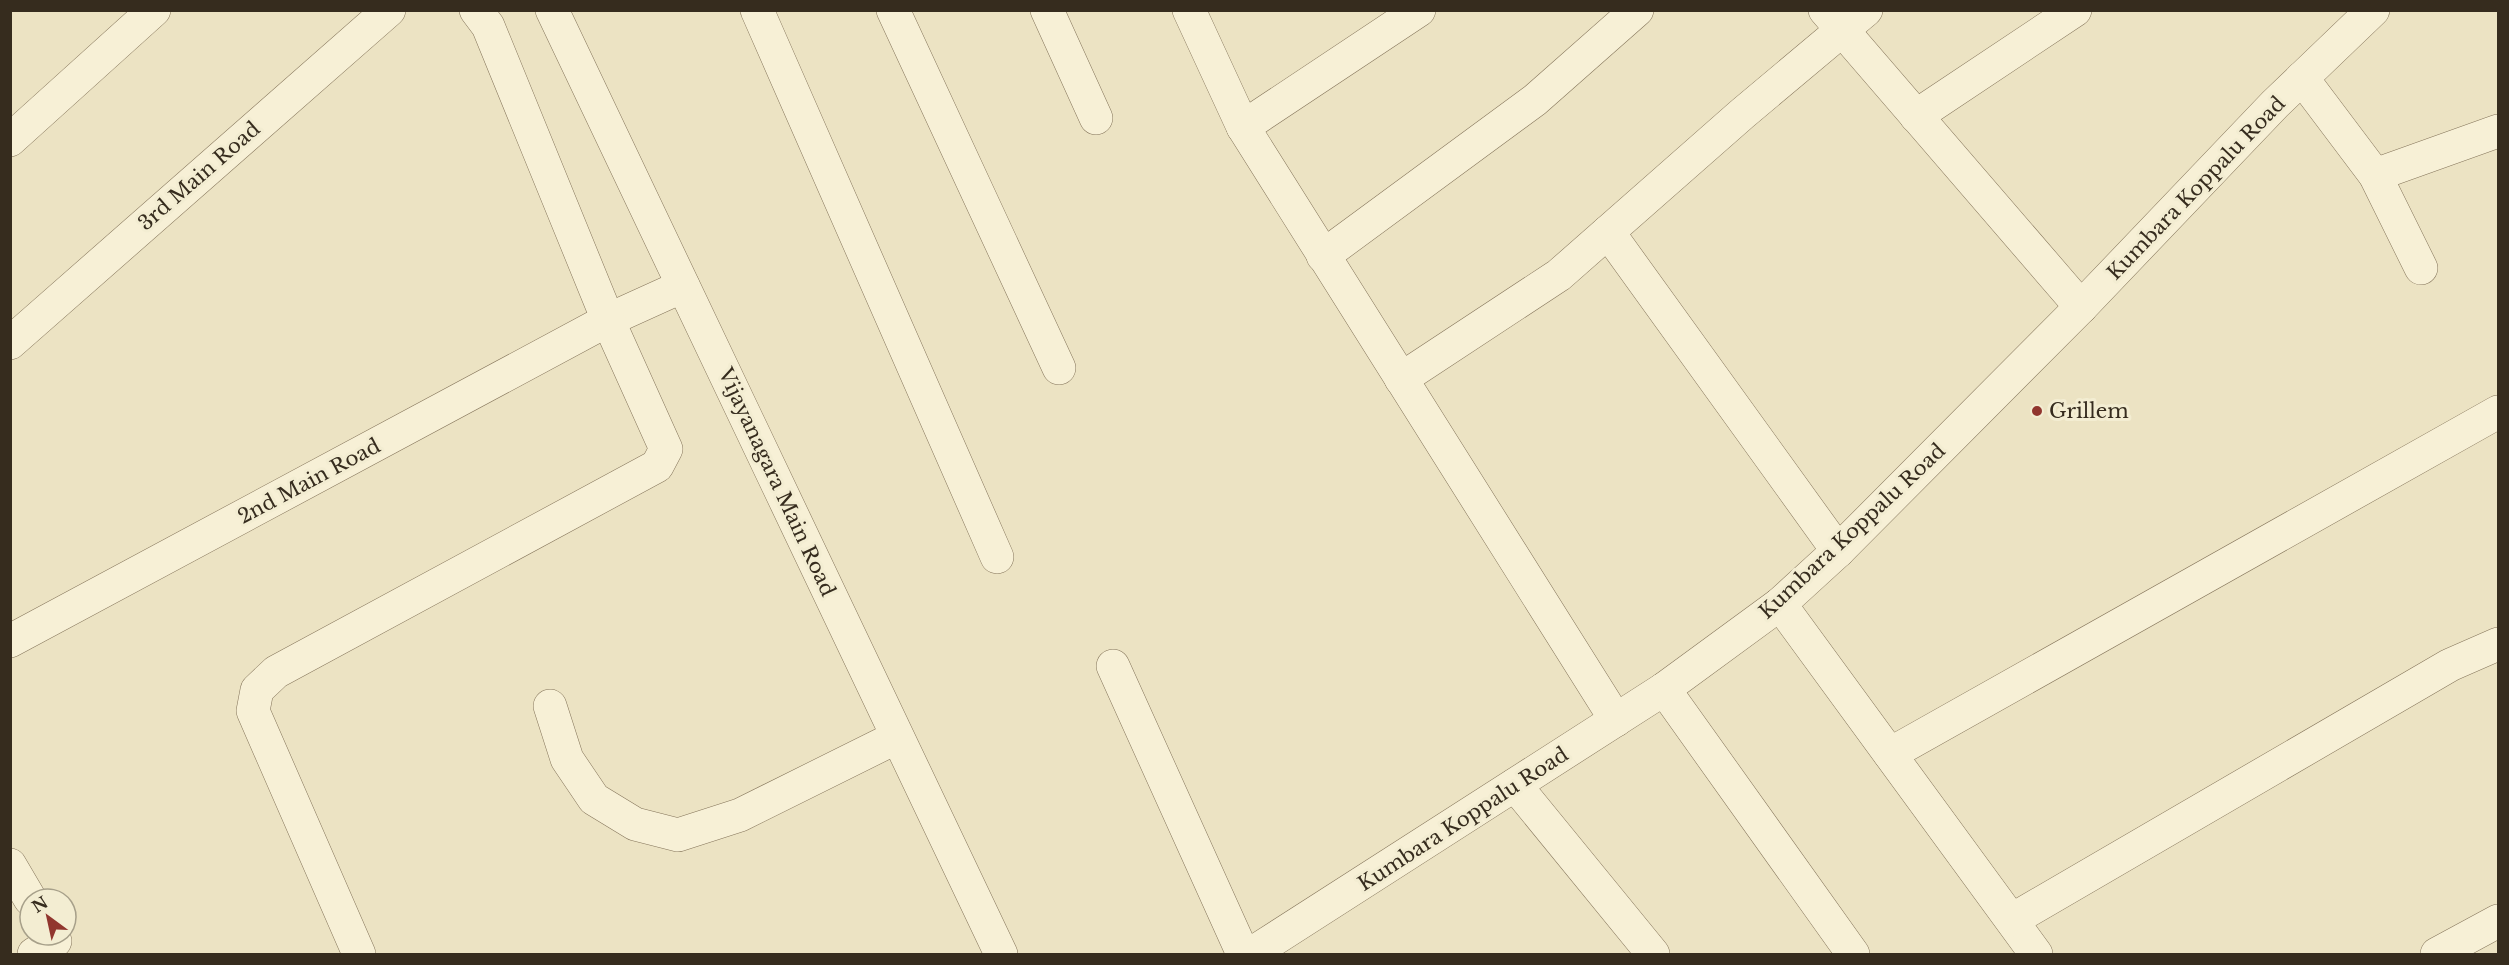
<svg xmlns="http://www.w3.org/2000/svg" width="2509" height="965" font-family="'Libre Baskerville',serif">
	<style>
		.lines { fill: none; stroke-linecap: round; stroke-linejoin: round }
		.minor-casing { stroke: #85755b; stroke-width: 34 }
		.minor { stroke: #f7f0d6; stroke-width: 33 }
		.poi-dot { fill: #91362e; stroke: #f3edd2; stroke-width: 2 }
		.labels { text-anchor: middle; stroke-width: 6; stroke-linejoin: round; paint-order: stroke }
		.street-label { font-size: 20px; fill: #362c1e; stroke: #f3edd2 }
		.poi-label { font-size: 20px; fill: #362c1e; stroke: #f3edd2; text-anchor: start }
	</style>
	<rect width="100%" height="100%" fill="#ece3c3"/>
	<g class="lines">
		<defs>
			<g id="minor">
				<polyline points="552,10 1001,954"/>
				<polyline points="757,10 997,557"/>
				<polyline points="893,10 1059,368"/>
				<polyline points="1047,10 1096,118"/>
				<polyline points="1189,10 1243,127 1616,720"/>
				<polyline points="1825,10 2081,307"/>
				<polyline points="2302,78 2375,175 2421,268"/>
				<polyline points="1916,116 2075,10"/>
				<polyline points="1243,127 1419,10"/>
				<polyline points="10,140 154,10"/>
				<polyline points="2375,175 2498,131"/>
				<polyline points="1608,232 1838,551"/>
				<polyline points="1323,256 1535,100 1637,10"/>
				<polyline points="10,343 389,10"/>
				<polyline points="1401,379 1559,275 1742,114 1866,10"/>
				<polyline points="1780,604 2036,954"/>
				<polyline points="10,641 608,320 683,286"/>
				<polyline points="1113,666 1243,954"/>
				<polyline points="1664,689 1853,954"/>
				<polyline points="550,706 567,759 594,799 635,824 678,835 740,815 897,737"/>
				<polyline points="1890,754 2498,412"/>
				<polyline points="1515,785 1653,954"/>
				<polyline points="10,865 30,899"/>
				<polyline points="2012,920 2450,665 2498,644"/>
				<polyline points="34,954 55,941"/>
				<polyline points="359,954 253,711 257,690 276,672 657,466 666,449 608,320 488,26 476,10"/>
				<polyline points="1251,954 1664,689 1780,604 1838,551 2081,307 2275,104 2373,10"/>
				<polyline points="2437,954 2498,921"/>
			</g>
		</defs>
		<use href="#minor" class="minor-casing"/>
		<use href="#minor" class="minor"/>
	</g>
	<circle class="poi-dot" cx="2037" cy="411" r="6"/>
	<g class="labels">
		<g class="street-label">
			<text transform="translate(199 176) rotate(-41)" y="7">3rd Main Road</text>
			<text transform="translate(2196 188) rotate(-46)" y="7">Kumbara Koppalu Road</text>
			<text transform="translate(309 481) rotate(-28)" y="7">2nd Main Road</text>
			<text transform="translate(777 482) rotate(65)" y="7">Vijayanagara Main Road</text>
			<text transform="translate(1852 531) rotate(-43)" y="7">Kumbara Koppalu Road</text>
			<text transform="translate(1463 819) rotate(-33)" y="7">Kumbara Koppalu Road</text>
		</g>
		<g class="poi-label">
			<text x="2049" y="418">Grillem</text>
		</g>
	</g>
	<rect width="2509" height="965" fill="none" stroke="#362c1e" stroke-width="24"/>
	<g transform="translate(48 917) rotate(327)"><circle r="28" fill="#f3edd2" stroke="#a7a08a" stroke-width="1.5"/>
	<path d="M0-4.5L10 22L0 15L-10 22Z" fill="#91362e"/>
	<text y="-9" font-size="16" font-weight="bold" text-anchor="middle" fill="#362c1e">N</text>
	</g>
</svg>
